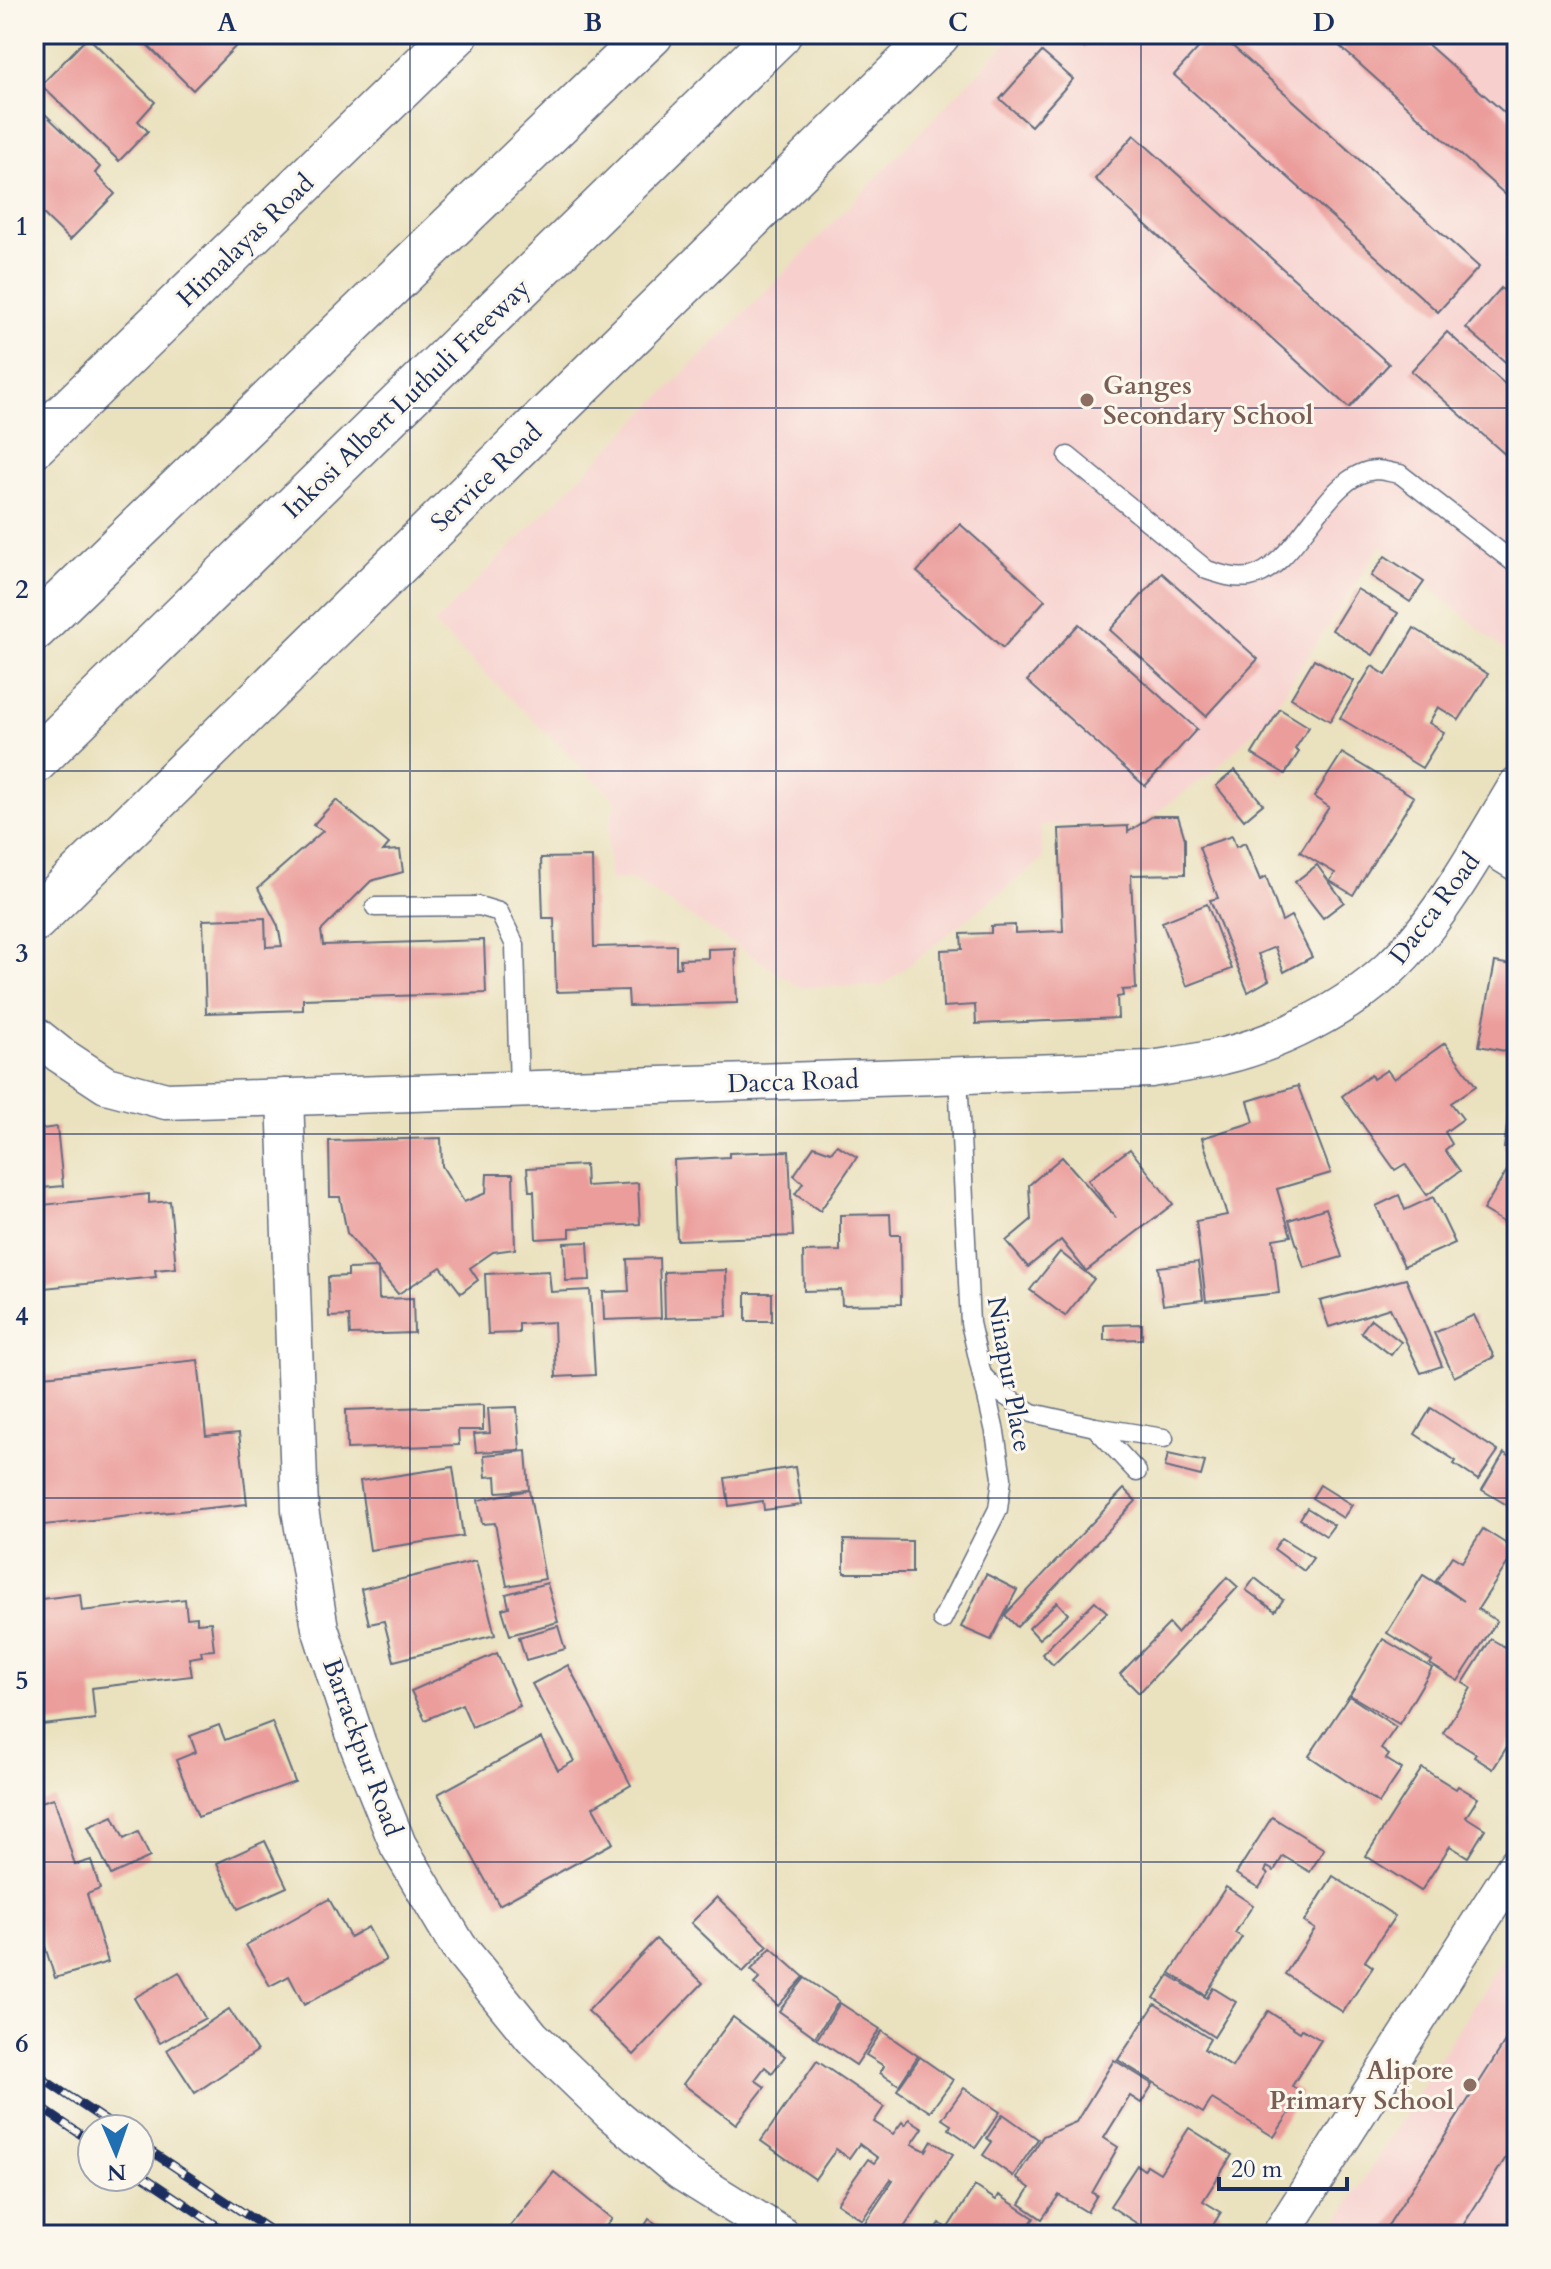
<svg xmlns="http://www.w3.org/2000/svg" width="1551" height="2269" font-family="Cardo,serif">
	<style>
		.built { fill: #f7d0ce }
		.building { fill: #eb9d9b }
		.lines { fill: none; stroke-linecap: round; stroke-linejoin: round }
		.service-casing { stroke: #636d80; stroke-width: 21 }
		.minor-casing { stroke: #636d80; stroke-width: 39 }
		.tertiary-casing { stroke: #636d80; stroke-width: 47 }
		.motorway-casing { stroke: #636d80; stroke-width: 47 }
		.service { stroke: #fff; stroke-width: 18 }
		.minor { stroke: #fff; stroke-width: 36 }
		.tertiary { stroke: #fff; stroke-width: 44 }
		.motorway { stroke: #fff; stroke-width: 44 }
		.rail-casing { stroke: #1b2f5e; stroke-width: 9 }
		.rail { stroke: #fbf7ec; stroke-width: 6; stroke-dasharray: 18; stroke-linecap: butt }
		.grid { fill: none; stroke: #1b2f5e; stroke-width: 2; stroke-opacity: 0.55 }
		.education-dot { fill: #8d6e63; stroke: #fbf7ec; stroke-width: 3 }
		.labels { text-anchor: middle; stroke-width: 6; stroke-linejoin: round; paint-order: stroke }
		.street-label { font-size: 26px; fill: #1b2f5e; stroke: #fbf7ec }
		.education-label { font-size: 26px; font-weight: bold; fill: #785e54; stroke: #fbf7ec; text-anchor: start }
		.neatline { fill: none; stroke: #1b2f5e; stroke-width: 3 }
		.grid-label { font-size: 26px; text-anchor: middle; font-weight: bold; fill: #1b2f5e }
	</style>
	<rect width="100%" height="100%" fill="#fbf7ec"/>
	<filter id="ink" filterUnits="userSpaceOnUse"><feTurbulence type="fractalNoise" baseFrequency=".0125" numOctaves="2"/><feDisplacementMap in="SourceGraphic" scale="16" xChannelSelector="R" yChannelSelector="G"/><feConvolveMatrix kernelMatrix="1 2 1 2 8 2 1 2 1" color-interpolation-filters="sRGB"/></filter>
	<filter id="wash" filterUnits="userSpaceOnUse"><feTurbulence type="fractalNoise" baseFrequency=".006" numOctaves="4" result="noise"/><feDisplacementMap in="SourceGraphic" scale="32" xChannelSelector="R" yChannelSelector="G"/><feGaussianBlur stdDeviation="1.8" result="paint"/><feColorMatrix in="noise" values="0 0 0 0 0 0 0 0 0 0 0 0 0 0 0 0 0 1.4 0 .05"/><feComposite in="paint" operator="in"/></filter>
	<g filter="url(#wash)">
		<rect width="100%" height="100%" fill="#eae1be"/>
		<g class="built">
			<polygon points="1015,34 1517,34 1517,661 1381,545 1266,720 1211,773 1139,825 1040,825 1043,859 882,986 800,987 632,879 609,880 608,839 616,800 434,624 801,256"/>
			<polygon points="1517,1936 1517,2235 1329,2235"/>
		</g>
		<g id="blocks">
			<g class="building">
				<polygon points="136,34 224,34 236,46 193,90"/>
				<polygon points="1068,34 1096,34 1084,48"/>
				<polygon points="1211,34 1219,34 1479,267 1438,312 1174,75"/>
				<polygon points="1326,34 1416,34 1517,124 1517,205"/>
				<polygon points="88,37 155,102 138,121 148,131 119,161 41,85"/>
				<polygon points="1042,52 1073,79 1031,126 1000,99"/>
				<polygon points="34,114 40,120 45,114 100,167 95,173 115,194 70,240 34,205"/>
				<polygon points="1134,135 1389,364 1349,408 1095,179"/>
				<polygon points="1501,288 1517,302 1517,372 1466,328"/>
				<polygon points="1447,332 1517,395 1517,465 1411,371"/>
				<polygon points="960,524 1045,600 1003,648 917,572"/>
				<polygon points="1385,556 1424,582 1410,602 1371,576"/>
				<polygon points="1162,573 1258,659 1206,716 1110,630"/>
				<polygon points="1357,589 1398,613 1373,655 1332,630"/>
				<polygon points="1079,624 1197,729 1145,786 1027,681"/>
				<polygon points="1414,628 1488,674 1459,720 1438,707 1429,723 1444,732 1422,768 1340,718 1372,666 1386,675"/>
				<polygon points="1314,659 1354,681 1330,721 1291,698"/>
				<polygon points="1280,709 1309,727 1295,749 1299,752 1285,774 1252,754"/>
				<polygon points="1342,753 1414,797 1353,895 1330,881 1335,873 1300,852 1329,807 1314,797"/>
				<polygon points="1235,770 1263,804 1244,820 1216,786"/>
				<polygon points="336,800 389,844 383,851 400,850 403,872 371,881 321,931 323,945 484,940 486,993 303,999 303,1010 206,1013 203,920 265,918 266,947 282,946 278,926 258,888 323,831 313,825"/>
				<polygon points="1153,816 1178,816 1185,839 1185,874 1131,875 1136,989 1122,990 1123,996 1117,997 1118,1018 976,1024 975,1005 943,1007 941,950 962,949 961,934 991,933 991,926 1015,925 1015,933 1063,931 1059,829 1128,826 1128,832"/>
				<polygon points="1232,836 1236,847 1245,843 1260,880 1266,877 1282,921 1291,916 1312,957 1284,972 1275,947 1258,954 1269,980 1248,992 1210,900 1218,898 1199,847"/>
				<polygon points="592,857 594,947 676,945 676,968 681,967 680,959 708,958 708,949 735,948 737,1003 629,1006 628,990 556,992 554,918 543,918 541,858"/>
				<polygon points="1317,865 1344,902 1323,918 1295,882"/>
				<polygon points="1207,904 1232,969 1187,986 1162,922"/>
				<polygon points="1495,962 1517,966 1517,1015 1510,1052 1479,1046"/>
				<polygon points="1445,1043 1476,1086 1451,1103 1463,1119 1445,1132 1452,1144 1445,1150 1460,1171 1427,1195 1405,1164 1395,1170 1342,1096 1371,1075 1373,1079 1387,1070 1394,1079"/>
				<polygon points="1298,1086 1331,1173 1277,1189 1291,1236 1273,1239 1279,1293 1206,1301 1196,1221 1227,1215 1202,1138 1254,1122 1248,1101"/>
				<polygon points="1510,1103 1517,1104 1517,1149 1504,1148"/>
				<polygon points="57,1127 63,1186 42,1188 43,1205 149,1194 149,1203 170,1201 176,1268 155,1270 156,1277 34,1289 34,1130"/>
				<polygon points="441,1138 442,1166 464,1202 486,1193 487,1174 513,1174 515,1249 493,1252 470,1268 478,1280 461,1293 441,1267 398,1294 347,1233 340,1197 330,1197 329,1141"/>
				<polygon points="837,1145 857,1157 820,1211 795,1194 803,1183 794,1175 814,1146 831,1152"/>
				<polygon points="1130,1149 1173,1204 1086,1271 1061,1240 1028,1267 1006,1241 1031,1220 1029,1185 1062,1157 1116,1218 1088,1180"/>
				<polygon points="789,1151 793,1236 677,1240 674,1160 729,1157 729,1153"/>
				<polygon points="585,1165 586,1186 638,1183 640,1224 570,1228 570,1237 536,1239 534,1191 529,1191 527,1168"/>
				<polygon points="1508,1169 1517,1174 1517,1230 1483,1210"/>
				<polygon points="1399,1195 1405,1210 1433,1197 1455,1243 1404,1266 1376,1206"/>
				<polygon points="1326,1208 1342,1257 1304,1268 1289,1220"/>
				<polygon points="890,1214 891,1235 900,1235 901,1304 842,1305 841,1290 804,1291 803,1252 840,1251 840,1215"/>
				<polygon points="588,1242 590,1280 566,1281 564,1243"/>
				<polygon points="1060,1252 1094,1279 1065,1316 1030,1290"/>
				<polygon points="659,1258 661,1318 604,1320 603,1292 629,1291 627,1259"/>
				<polygon points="1198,1262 1203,1300 1163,1305 1158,1267"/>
				<polygon points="378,1268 379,1299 413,1298 414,1333 350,1335 349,1316 329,1317 328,1277 348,1276 348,1269"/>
				<polygon points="726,1270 727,1316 665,1318 664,1272"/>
				<polygon points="549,1271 551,1292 590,1290 595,1375 556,1377 554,1322 519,1324 519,1333 488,1334 485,1274"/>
				<polygon points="1406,1279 1442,1366 1421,1373 1390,1308 1329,1327 1320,1301"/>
				<rect x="746" y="1293" width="26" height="28"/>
				<polygon points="1474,1315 1494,1357 1454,1377 1434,1333"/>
				<polygon points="1371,1319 1401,1342 1391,1355 1361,1332"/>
				<polygon points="1142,1324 1142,1339 1104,1340 1104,1325"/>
				<polygon points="198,1360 206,1436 239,1433 247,1504 34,1526 34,1377"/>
				<polygon points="483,1405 483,1430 458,1430 459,1445 347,1449 346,1410"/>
				<polygon points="517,1407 520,1450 476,1452 474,1434 490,1433 488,1408"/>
				<polygon points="1431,1408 1498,1451 1478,1480 1454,1464 1456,1461 1415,1434"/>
				<polygon points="526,1451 529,1490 497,1492 496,1476 486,1477 484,1455"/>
				<polygon points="1504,1453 1517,1461 1517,1511 1482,1490"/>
				<polygon points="1168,1454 1205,1462 1201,1476 1165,1467"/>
				<polygon points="453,1467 463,1536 370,1550 360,1481"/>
				<polygon points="795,1467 801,1505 764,1510 763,1501 729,1506 725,1478"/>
				<polygon points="1320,1485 1352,1505 1343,1518 1312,1498"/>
				<polygon points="1124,1489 1136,1501 1017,1627 1005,1615"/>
				<polygon points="529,1490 545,1579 507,1586 495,1523 482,1524 478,1500"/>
				<polygon points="1307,1508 1334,1525 1326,1536 1300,1519"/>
				<polygon points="1483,1529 1516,1550 1478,1609 1497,1621 1458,1681 1430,1664 1432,1661 1387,1633 1423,1575 1464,1601 1436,1581 1452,1556 1462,1562"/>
				<polygon points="1282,1538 1313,1558 1304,1571 1274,1549"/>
				<polygon points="844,1540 912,1541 912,1573 844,1573"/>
				<polygon points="476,1561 495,1635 394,1661 384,1621 369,1624 361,1589"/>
				<polygon points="986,1574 1017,1590 991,1640 961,1627"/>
				<polygon points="1227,1577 1238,1587 1139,1693 1120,1674 1169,1624 1177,1633"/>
				<polygon points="1255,1578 1283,1600 1275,1611 1246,1590"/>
				<polygon points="547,1583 558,1622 510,1635 502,1609 509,1607 506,1594"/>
				<polygon points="80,1594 82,1611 185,1599 187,1618 197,1617 197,1623 211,1622 214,1650 201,1651 202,1656 189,1658 192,1676 92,1688 95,1719 34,1726 34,1600"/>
				<polygon points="1095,1601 1107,1612 1053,1665 1042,1654"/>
				<polygon points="1057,1602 1068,1614 1039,1639 1029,1628"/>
				<polygon points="558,1626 565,1649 526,1660 519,1637"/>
				<polygon points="1383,1639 1432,1668 1399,1724 1350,1695"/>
				<polygon points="1491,1639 1517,1654 1517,1731 1493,1769 1474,1757 1476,1754 1443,1733 1471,1688 1463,1683"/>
				<polygon points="497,1653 520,1706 472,1727 462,1704 425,1720 411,1691"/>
				<polygon points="568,1665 631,1785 593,1807 613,1843 499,1905 438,1794 541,1738 558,1770 574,1761 532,1684"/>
				<polygon points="1349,1696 1396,1727 1381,1749 1389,1755 1386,1759 1402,1769 1379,1803 1309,1756"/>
				<polygon points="272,1722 295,1782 198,1817 176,1760 196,1752 190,1736 219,1725 225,1740"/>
				<polygon points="1422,1768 1456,1789 1458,1786 1478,1798 1466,1817 1485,1829 1468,1857 1450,1846 1421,1891 1366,1856"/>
				<polygon points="54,1798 75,1865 91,1860 100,1889 87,1894 108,1962 55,1978 34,1912 34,1804"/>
				<polygon points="113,1816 124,1839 138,1832 150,1857 111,1875 88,1827"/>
				<polygon points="1272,1817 1324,1849 1310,1872 1283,1856 1274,1871 1267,1867 1265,1872 1268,1874 1259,1888 1236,1874"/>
				<polygon points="265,1841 287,1887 238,1909 217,1863"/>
				<polygon points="1333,1876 1395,1916 1365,1961 1373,1967 1343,2012 1285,1974 1315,1929 1304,1922"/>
				<polygon points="1226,1887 1253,1905 1235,1933 1242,1937 1205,1995 1170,1973"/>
				<polygon points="717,1897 768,1946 743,1972 691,1923"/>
				<polygon points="329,1899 350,1937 368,1927 386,1960 304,2005 289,1976 270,1986 246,1945"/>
				<polygon points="656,1939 703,1983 634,2055 588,2011"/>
				<polygon points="771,1948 804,1977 778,2006 754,1984 760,1978 751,1970"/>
				<polygon points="179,1972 205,2018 160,2043 134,1998"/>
				<polygon points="1169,1975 1207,1998 1213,1988 1236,2002 1214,2037 1154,1998"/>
				<polygon points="805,1978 839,2001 815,2037 779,2011"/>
				<polygon points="840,2003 880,2029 856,2065 817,2039"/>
				<polygon points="1155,2004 1210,2039 1204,2049 1232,2067 1268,2011 1300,2032 1302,2029 1321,2040 1292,2086 1302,2093 1274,2137 1212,2099 1203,2113 1118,2060"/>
				<polygon points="229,2009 257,2051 195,2093 167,2050"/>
				<polygon points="733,2017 785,2056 772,2073 765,2067 755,2080 765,2087 736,2124 683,2084"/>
				<polygon points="1517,2023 1517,2140 1457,2235 1382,2235"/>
				<polygon points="882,2031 918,2056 899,2085 880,2073 884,2066 866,2055"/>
				<polygon points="920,2057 953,2080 930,2112 897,2090"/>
				<polygon points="1114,2060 1153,2084 1141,2103 1130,2096 1104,2138 1118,2147 1092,2193 1097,2195 1087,2212 1059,2195 1042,2219 1020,2204 1030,2188 1016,2178 1043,2136 1076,2122"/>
				<polygon points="817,2061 884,2107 874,2122 893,2134 902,2122 905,2125 909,2119 923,2128 912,2144 926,2151 932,2141 953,2154 899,2235 867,2235 860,2230 893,2180 891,2179 862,2220 837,2203 868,2159 874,2163 878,2158 859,2144 849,2158 836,2149 815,2179 761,2141"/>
				<polygon points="964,2088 1000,2112 976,2147 949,2129 951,2125 942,2119"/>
				<polygon points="1003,2114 1038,2139 1013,2176 983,2155 992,2142 987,2138"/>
				<polygon points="1189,2128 1232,2155 1203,2201 1221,2212 1207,2235 1155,2235 1110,2206 1137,2165 1144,2170 1147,2165 1160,2173"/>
				<polygon points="554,2172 612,2219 599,2235 505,2235 504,2234"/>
				<polygon points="975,2186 996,2200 999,2195 1034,2218 1022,2235 932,2235 940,2223 947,2229"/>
				<polygon points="649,2219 673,2235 639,2235"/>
			</g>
		</g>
	</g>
	<g filter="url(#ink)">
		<use href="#blocks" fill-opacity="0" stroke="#636d80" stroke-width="2"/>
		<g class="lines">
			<defs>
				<g id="service">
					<path d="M1068 456 1207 570C1222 575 1234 579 1250 577 1297 568 1326 472 1376 470 1383 470 1392 473 1400 474L1517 565"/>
					<polyline points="375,907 479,906 499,912 515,945 519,1090"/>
					<polyline points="982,1375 999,1392 1032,1413 1095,1427 1164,1438"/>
					<polyline points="1095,1427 1137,1472"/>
					<polyline points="942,1620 998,1509 1002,1478 995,1432 970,1323 958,1075"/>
				</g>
				<g id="minor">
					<polyline points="1483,842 1517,863"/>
					<path d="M34 1034 59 1054 106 1085 166 1101 1151 1069C1175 1065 1200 1062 1223 1056 1279 1043 1347 1008 1389 969 1441 920 1480 846 1517 785"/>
					<polyline points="285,1097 300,1510 320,1628 358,1745 398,1845 458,1946 532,2037 610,2112 681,2172 782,2235"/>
					<polyline points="1280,2235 1517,1864"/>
				</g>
				<g id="tertiary">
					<polyline points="34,445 456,34"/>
					<polyline points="34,920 938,34"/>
				</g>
				<g id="motorway">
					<polyline points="34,629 651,34"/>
					<polyline points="34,762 779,34"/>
				</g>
			</defs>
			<use href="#service" class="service-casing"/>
			<use href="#minor" class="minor-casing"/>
			<use href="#tertiary" class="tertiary-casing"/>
			<use href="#motorway" class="motorway-casing"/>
			<use href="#service" class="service"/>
			<use href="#minor" class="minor"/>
			<use href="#tertiary" class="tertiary"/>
			<use href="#motorway" class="motorway"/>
			<defs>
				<g id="rail">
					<polyline points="34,2073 118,2129"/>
					<polyline points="34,2103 92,2142"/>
					<polyline points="140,2144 277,2235"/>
					<polyline points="140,2174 231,2235"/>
				</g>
			</defs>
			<use href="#rail" class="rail-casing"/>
			<use href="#rail" class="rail"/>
		</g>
	</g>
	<path class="grid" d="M410 34V2235M776 34V2235M1141 34V2235M34 408H1517M34 771H1517M34 1134H1517M34 1498H1517M34 1862H1517"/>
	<g class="education-dot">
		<circle cx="1087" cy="400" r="8"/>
		<circle cx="1470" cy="2085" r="8"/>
	</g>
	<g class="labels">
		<g class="street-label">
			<text transform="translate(245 240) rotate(-44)" y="9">Himalayas Road</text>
			<text transform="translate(406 398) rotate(-44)" y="9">Inkosi Albert Luthuli Freeway</text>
			<text transform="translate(486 477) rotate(-44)" y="9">Service Road</text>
			<text transform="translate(1434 908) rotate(-53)" y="9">Dacca Road</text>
			<text transform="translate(793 1081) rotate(-2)" y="9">Dacca Road</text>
			<text transform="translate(1010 1374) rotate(80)" y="9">Ninapur Place</text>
			<text transform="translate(363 1747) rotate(70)" y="9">Barrackpur Road</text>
		</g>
		<g class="education-label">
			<text x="1103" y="394">Ganges<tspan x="1103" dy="30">Secondary School</tspan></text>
			<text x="1454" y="2079" text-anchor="end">Alipore<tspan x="1454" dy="30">Primary School</tspan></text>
		</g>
	</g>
	<rect width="1551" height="2269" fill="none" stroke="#fbf7ec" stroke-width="88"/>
	<g transform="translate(116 2153) rotate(178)"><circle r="38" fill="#fbf7ec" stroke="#a1a7b3" stroke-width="2"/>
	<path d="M0-6L14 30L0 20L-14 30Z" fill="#1f6fb2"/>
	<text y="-12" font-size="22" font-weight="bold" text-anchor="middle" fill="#1b2f5e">N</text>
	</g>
	<path d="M1219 2177v12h128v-12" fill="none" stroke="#1b2f5e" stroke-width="4"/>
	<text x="1231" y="2177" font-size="24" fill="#1b2f5e" stroke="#fbf7ec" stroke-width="6" paint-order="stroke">20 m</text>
	<rect x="44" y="44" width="1463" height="2181" class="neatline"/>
	<g class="grid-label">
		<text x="227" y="31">A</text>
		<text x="593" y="31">B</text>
		<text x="958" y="31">C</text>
		<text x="1324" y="31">D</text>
		<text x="22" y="235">1</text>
		<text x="22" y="598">2</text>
		<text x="22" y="962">3</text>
		<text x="22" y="1325">4</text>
		<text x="22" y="1689">5</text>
		<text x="22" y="2052">6</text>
	</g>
</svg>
